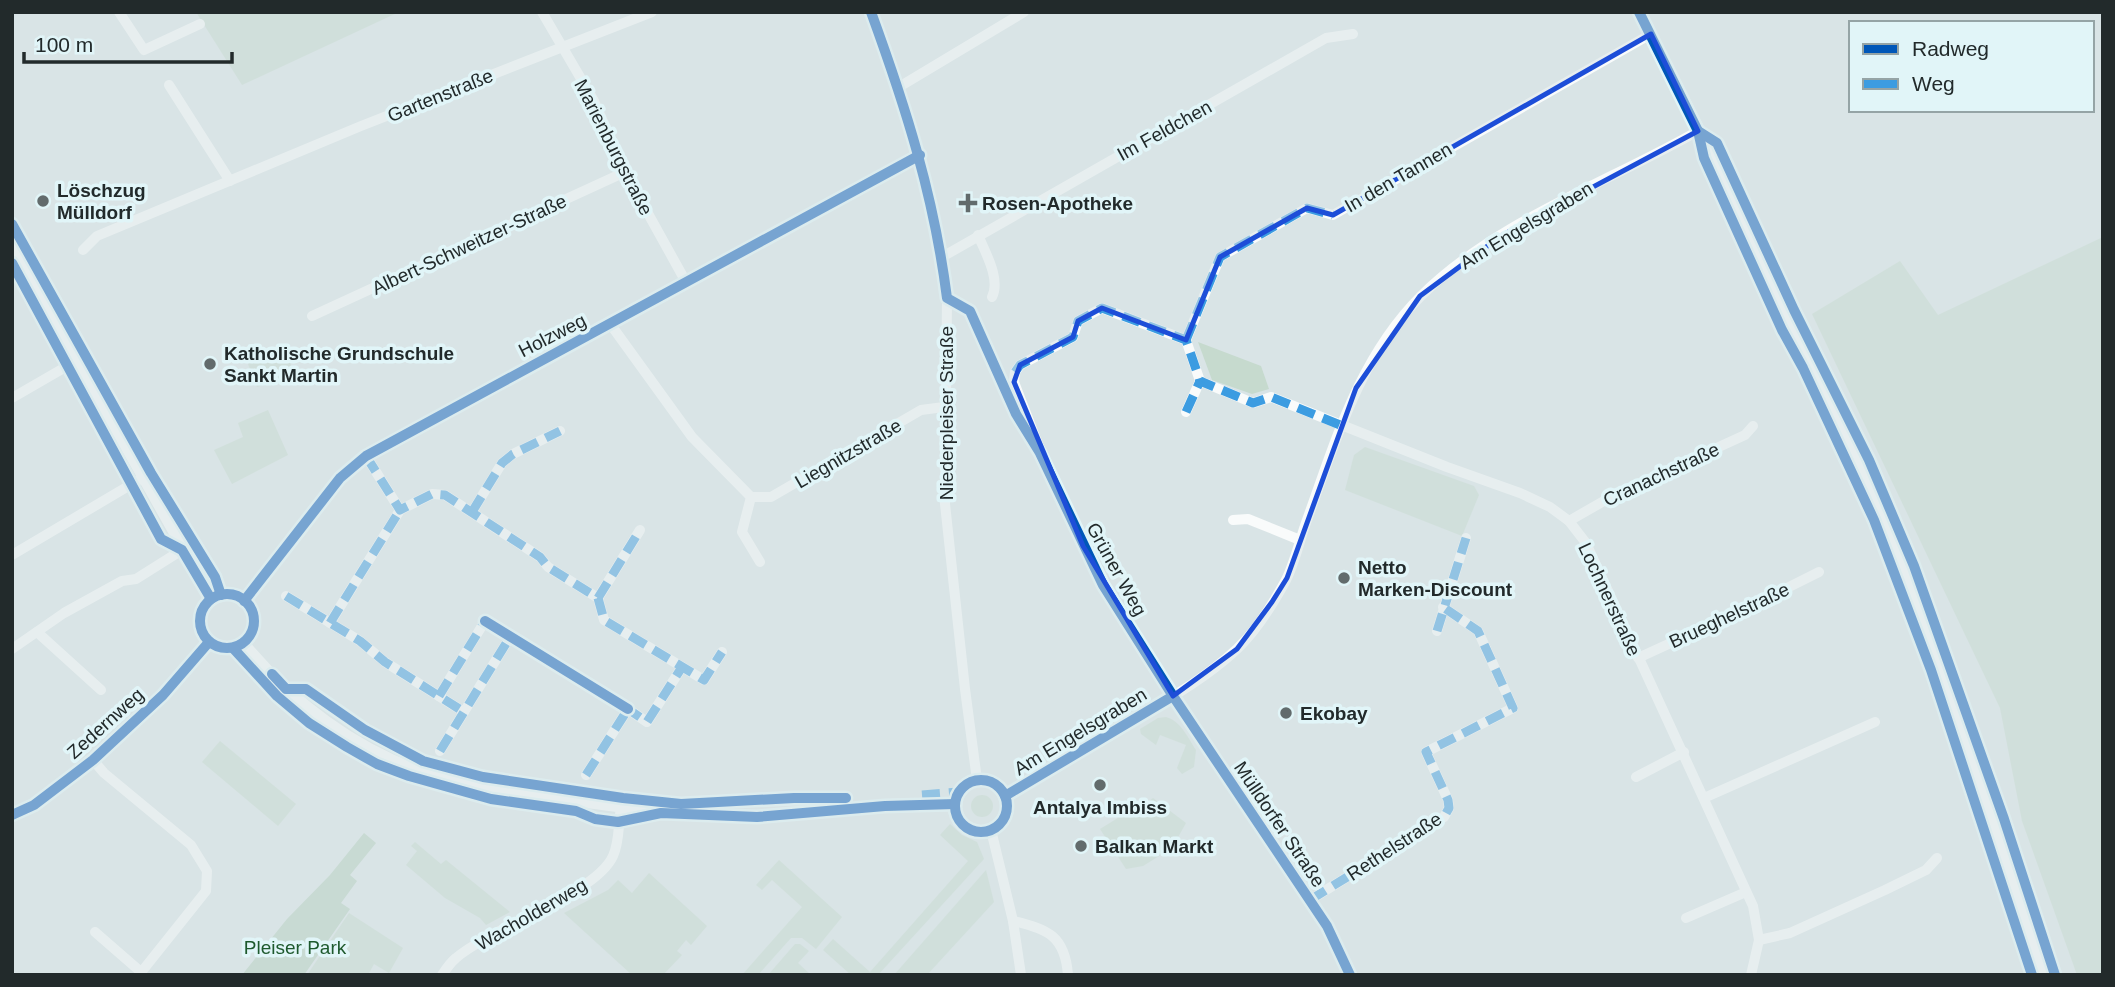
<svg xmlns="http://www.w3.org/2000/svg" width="2115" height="987" font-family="Helvetica,sans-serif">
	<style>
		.green { fill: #c6dace }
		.forest { fill: #b3cebc }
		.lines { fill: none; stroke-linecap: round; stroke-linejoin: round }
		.minor { stroke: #f9fbfb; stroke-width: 10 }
		.tertiary { stroke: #f9fbfb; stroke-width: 14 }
		.quiet { stroke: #3c9ce1; stroke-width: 9; stroke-dasharray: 18 9; stroke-linecap: butt }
		.cycleway-casing { stroke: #e1f5f8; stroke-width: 15 }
		.cycleway { stroke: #0057b8; stroke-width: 10 }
		.marked { fill: none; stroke: #1d4ed8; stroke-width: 5; stroke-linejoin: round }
		.poi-dot { fill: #626b6c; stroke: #e1f5f8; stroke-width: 2.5 }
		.labels { text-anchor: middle; stroke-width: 7; stroke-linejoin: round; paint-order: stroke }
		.street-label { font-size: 19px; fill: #222a2b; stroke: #e1f5f8 }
		.poi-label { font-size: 19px; font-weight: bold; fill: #222a2b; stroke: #e1f5f8; text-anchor: start }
		.park-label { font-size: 19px; fill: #1e592d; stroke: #e1f5f8 }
	</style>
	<rect width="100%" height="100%" fill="#d9e4e6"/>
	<g class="green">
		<polygon points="196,12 399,12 242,85"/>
		<polygon points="2103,237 2103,975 2077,975 2022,821 2000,708 1812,314 1900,261 1938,315"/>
		<polygon points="1198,342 1261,366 1269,389 1252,394 1212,380"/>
		<polygon points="285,350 294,373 257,387 248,364"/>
		<polygon points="268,410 288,455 232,484 214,450 243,437 238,423"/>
		<polygon points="1365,447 1474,486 1479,495 1462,536 1345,490 1354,455"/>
		<path d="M1166 717C1181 721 1188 738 1196 750L1194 767 1182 774 1177 768 1186 745 1160 735 1156 745 1141 734 1140 729 1158 718Z"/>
		<polygon points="220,741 296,804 278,826 202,762"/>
		<circle cx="982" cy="806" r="11"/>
		<polygon points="1153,798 1186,823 1172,848 1143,866 1126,869 1100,829 1126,813 1130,818"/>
		<polygon points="950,824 962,835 977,842 984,859 878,975 851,975 823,950 833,939 870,972 968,861 940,835"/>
		<polygon points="415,842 441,864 446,860 510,912 486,925 480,918 445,898 406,865 417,851 411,846"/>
		<polygon points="779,860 842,917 816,949 802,938 791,938 758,975 742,975 802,907 772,880 762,890 756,885"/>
		<polygon points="986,870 994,902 927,975 894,975"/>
		<polygon points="649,873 707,926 691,945 686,940 677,951 682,955 663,975 632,975 564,913 608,890 618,880 632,893"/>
		<polygon points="349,913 403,948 389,973 374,964 368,975 307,975"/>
		<polygon points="795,944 800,944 809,951 798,963 811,975 768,975"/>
	</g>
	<polygon class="forest" points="364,833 376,843 350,875 357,881 341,903 350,909 304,975 242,975 287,919 330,875"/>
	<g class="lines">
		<g class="minor">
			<polyline points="119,12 144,50 200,24"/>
			<polyline points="542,12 594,101 625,172 686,282"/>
			<polyline points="871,12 899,87 920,155 942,257 947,298 945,504 965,689 977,780"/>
			<polyline points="169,85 230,181"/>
			<polyline points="899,87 1024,12"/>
			<path d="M978 235C985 252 1001 279 992 297"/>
			<polyline points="12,245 211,599"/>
			<polyline points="83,250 97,236 361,126 652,12"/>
			<polyline points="942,257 1326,38 1353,34"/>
			<polyline points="312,316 625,172"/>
			<polyline points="611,325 692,437 751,497 742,532 760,562"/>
			<polyline points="1186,340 1220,257 1307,208 1333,215 1651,34"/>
			<polyline points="12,398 76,361"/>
			<polyline points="1186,412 1200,381"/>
			<polyline points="366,456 400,510 432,494 445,495 540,557 548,567 598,598 604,620 704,680 722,652"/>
			<polyline points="751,497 771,497 921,410 944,407"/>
			<polyline points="472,512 502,463 513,454 560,431"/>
			<polyline points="1233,520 1248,519 1300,540"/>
			<polyline points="1569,521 1616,494 1745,435 1753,426"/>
			<polyline points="12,555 142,478"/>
			<circle cx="227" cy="621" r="27"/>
			<polyline points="286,596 360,641 385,662 464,712"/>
			<polyline points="598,598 640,530"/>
			<polyline points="244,601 340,478 366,456 920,155"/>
			<polyline points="330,623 400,510"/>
			<polyline points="1437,631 1466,538"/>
			<polyline points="37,632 101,690"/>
			<path d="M244 643C299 709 369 759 453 781 499 793 548 799 595 804 647 811 700 818 753 817 821 815 888 803 955 804"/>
			<polyline points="12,649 64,613 122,581 136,579 182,550"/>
			<polyline points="1638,658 1747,608 1819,572"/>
			<polyline points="439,696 485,621"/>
			<polyline points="440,751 510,637"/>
			<polyline points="93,760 104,773 191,845 207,871 206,891 139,975"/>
			<polyline points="586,775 628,709 647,722 682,667"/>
			<polyline points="1636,777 1684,752"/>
			<circle cx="981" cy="806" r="26"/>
			<path d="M1005 796C1046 773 1087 748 1128 723 1165 701 1205 679 1237 649 1257 630 1273 604 1286 580 1295 562 1300 539 1307 520 1336 440 1359 358 1421 296 1495 222 1609 182 1698 131"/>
			<polyline points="1704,798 1875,722"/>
			<polyline points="12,815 34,805 93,760 163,695 209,642"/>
			<polyline points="991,830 1013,921 1021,975"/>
			<polyline points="1310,900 1444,817 1449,808 1448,800 1426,752 1513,708 1478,631 1443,607"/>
			<polyline points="1686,918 1746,892"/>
			<path d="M1013 921C1048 929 1065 936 1068 975"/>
			<polyline points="95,932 141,972"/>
			<polyline points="1759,940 1790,933 1885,890 1926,870 1937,858"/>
			<path d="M442 975C446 969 451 962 456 958 492 927 596 894 613 856 620 841 618 823 621 808"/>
			<polyline points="1350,975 1327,926 1173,696 1103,585 1054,486 1014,382 1015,372 1020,365 1073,337 1078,321 1102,308 1186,340 1200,381 1253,403 1271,397 1447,467 1520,493 1550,507 1569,521 1586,543 1753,906 1759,940 1751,975"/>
		</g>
		<polyline class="tertiary" points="1639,12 1745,225 1784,316 1809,362 1881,517 1941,667 2043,975"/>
		<g class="quiet">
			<polyline points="1186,340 1220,257 1307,208 1333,215"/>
			<polyline points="1015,372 1020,365 1073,337 1078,321 1102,308 1186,340 1200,381 1253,403 1271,397 1340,425"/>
			<polyline points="1186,412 1200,381"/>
			<polyline points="366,456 400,510 432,494 445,495 540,557 548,567 598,598 604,620 704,680 722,652"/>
			<polyline points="472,512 502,463 513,454 560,431"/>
			<polyline points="286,596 360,641 385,662 464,712"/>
			<polyline points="598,598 640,530"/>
			<polyline points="330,623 400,510"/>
			<polyline points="1437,631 1466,538"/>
			<polyline points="439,696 485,621 491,624"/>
			<polyline points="625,707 647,722 682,667"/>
			<polyline points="440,751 510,637"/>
			<polyline points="586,775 628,709"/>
			<polyline points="922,795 959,792"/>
			<polyline points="1310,900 1444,817 1449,808 1448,800 1426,752 1513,708 1478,631 1443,607"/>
		</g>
		<defs>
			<g id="cycleway">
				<path d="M871 12C906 108 934 196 947 298L970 311 1016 414 1040 453 1103 585 1173 696 1327 926 1350 975"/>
				<polyline points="1639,12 1698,131 1704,158 1782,330 1803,368 1874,520 1931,670 2032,975"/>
				<polyline points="1698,131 1717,143 1794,310 1869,460 1914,566 2004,819 2055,975"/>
				<polyline points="12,224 151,473 215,577 221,595"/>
				<polyline points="12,263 161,539 182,550 211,599"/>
				<circle cx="227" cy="621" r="27"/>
				<polyline points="244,601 340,478 366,456 920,155"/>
				<polyline points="485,621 628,709"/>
				<polyline points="233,648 277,696 309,723 347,747 377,764 409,776 491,799 576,811 595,819 618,822 661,813 757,817 885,806 955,804"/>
				<polyline points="272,674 286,689 306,689 365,730 423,761 483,777 623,798 681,804 794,798 846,798"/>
				<circle cx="981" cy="806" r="26"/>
				<polyline points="1005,796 1173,696"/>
				<polyline points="12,815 34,805 93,760 163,695 209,642"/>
			</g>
		</defs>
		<use href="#cycleway" class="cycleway-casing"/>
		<use href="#cycleway" class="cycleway"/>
	</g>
	<path d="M0 0H2115V987H0ZM1651 34 1698 131 1501 236 1420 296 1356 388 1287 578 1272 602 1237 649 1173 696 1083 546 1014 382 1020 365 1073 337 1078 321 1102 308 1186 340 1220 257 1307 208 1333 215Z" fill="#d9e4e6" fill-opacity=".55" fill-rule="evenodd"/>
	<path class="marked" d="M1651 34 1698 131 1501 236 1420 296 1356 388 1287 578 1272 602 1237 649 1173 696 1083 546 1014 382 1020 365 1073 337 1078 321 1102 308 1186 340 1220 257 1307 208 1333 215Z"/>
	<g class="poi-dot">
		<circle cx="43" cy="201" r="7"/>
		<path d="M964.5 192.5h7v7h7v7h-7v7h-7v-7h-7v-7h7z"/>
		<circle cx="210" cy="364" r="7"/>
		<circle cx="1344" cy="578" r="7"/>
		<circle cx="1286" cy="713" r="7"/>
		<circle cx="1100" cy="785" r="7"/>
		<circle cx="1081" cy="846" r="7"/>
	</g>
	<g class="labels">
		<g class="street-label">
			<text transform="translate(440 95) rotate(-22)" y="7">Gartenstraße</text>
			<text transform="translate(1164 130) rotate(-29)" y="7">Im Feldchen</text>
			<text transform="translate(614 147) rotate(63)" y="7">Marienburgstraße</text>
			<text transform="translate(1398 177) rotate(-30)" y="7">In den Tannen</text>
			<text transform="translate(1526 225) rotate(-31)" y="7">Am Engelsgraben</text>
			<text transform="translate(469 244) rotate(-25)" y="7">Albert-Schweitzer-Straße</text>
			<text transform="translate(552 335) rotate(-27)" y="7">Holzweg</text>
			<text transform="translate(946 413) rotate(-90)" y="7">Niederpleiser Straße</text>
			<text transform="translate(848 453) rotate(-30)" y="7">Liegnitzstraße</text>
			<text transform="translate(1661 474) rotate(-25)" y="7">Cranachstraße</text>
			<text transform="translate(1117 569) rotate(61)" y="7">Grüner Weg</text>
			<text transform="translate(1610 599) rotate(65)" y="7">Lochnerstraße</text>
			<text transform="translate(1729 615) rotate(-25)" y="7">Brueghelstraße</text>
			<text transform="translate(105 723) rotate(-42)" y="7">Zedernweg</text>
			<text transform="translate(1080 731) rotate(-31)" y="7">Am Engelsgraben</text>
			<text transform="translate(1280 824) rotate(56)" y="7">Mülldorfer Straße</text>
			<text transform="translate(1394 846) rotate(-33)" y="7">Rethelstraße</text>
			<text transform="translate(531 914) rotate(-30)" y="7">Wacholderweg</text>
		</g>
		<g class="poi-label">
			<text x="57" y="197">Löschzug<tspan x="57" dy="22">Mülldorf</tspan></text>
			<text x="982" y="210">Rosen-Apotheke</text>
			<text x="224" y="360">Katholische Grundschule<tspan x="224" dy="22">Sankt Martin</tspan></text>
			<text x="1358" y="574">Netto<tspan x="1358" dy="22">Marken-Discount</tspan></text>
			<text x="1300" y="720">Ekobay</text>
			<text x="1100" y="814" text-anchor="middle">Antalya Imbiss</text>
			<text x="1095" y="853">Balkan Markt</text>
		</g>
		<g class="park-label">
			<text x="295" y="954">Pleiser Park</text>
		</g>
	</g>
	<rect width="2115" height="987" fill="none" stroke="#222a2b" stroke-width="28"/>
	<rect x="1849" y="21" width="245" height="91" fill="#e1f5f8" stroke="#95a4a6" stroke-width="2"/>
	<rect x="1863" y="44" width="35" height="10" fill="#0057b8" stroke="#95a4a6" stroke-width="2"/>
	<text x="1912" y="56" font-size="21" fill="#222a2b">Radweg</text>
	<rect x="1863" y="79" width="35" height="10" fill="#3c9ce1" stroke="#95a4a6" stroke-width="2"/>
	<text x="1912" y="91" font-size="21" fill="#222a2b">Weg</text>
	<path d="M24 52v10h208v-10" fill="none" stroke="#222a2b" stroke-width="3.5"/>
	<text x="35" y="52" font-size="21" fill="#222a2b" stroke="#e1f5f8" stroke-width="5" paint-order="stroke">100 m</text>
</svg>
